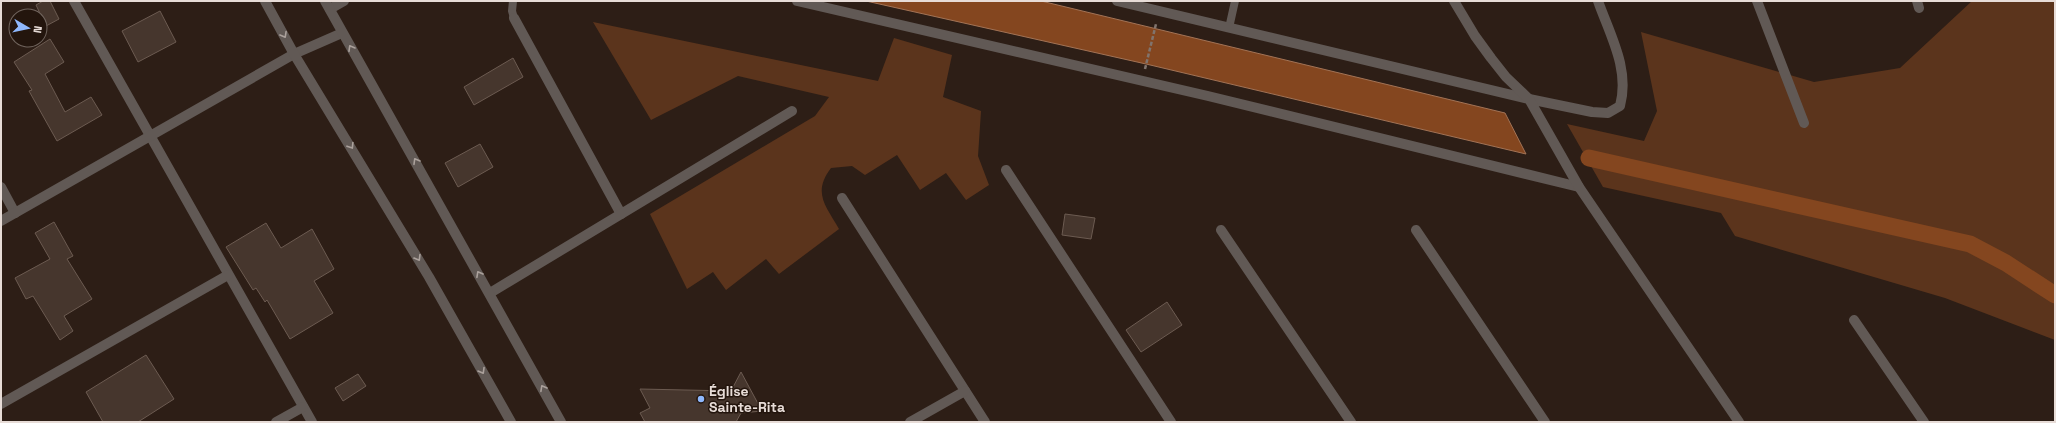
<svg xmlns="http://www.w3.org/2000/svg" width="2056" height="423" font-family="'Space Grotesk',sans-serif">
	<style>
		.green { fill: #5b341c }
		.water { fill: #84461f; stroke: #a27356 }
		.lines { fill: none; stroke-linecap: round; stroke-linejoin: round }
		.canal { stroke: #84461f; stroke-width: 17 }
		.building { fill: #46362d; stroke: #6c5b51 }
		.path { stroke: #81746d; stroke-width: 2.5; stroke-dasharray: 4 2; stroke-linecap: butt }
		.service { stroke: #615955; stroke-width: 8 }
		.minor { stroke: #615955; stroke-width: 10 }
		.tertiary { stroke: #615955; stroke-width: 10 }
		.oneway { stroke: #aba19c }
		.poi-dot { fill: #8fb8fd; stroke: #23150d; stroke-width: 1.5 }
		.labels { text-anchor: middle; stroke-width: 3; stroke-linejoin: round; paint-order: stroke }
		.poi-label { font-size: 14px; font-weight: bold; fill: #e7dcd7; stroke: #23150d; text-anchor: start }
	</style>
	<rect width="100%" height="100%" fill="#2d1e16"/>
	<g class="green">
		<polygon points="1972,1 2055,1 2055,340 1945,298 1735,236 1721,213 1603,187 1567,124 1644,141 1657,111 1641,32 1814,82 1900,68"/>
		<path d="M593 22 878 81 894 38 952 55 943 97 981 111 978 156 989 185 966 200 946 173 920 190 897 155 865 175 852 166 831 168C812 193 826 206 839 229L779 274 766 259 726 290 713 272 687 289 650 214 815 116 829 97 738 76 651 120Z"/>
	</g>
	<polygon class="water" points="866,1 1041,1 1505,113 1526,154 1146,64"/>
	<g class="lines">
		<polyline class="canal" points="1589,158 1970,244 2006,263 2055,295"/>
	</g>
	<g class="building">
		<polygon points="43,1 50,1 59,19 46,26 36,5"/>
		<polygon points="160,11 176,42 138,62 122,31"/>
		<polygon points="50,39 64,62 45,74 65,112 91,97 102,115 57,141 29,91 32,90 14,62"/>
		<polygon points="513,58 523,77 474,105 464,87"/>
		<polygon points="480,144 493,167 458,187 445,163"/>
		<polygon points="1065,214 1095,218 1091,239 1062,235"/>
		<polygon points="54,222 73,256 67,259 92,299 64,316 73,331 60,340 33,296 26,299 15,278 50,259 35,233"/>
		<polygon points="266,223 281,248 312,229 334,269 314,281 333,313 290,339 267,300 265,302 256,288 253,290 226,247"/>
		<polygon points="1167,302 1182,325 1141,352 1126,330"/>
		<polygon points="146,355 174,399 138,422 103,422 86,392"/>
		<polygon points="741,372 762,411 741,413 736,422 645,422 640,413 650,408 640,389 731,391"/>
		<polygon points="358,374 366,386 343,401 335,388"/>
	</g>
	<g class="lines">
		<polyline class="path" points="1145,69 1156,24"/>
		<g class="service">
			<polyline points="513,1 512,11 514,18"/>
			<polyline points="1229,28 1235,1"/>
		</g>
		<g class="minor">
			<polyline points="74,1 312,422"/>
			<polyline points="797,1 1208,96 1579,187"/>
			<path d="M1117 1 1529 99 1592 112 1608 113 1620 106C1630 69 1610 35 1598 1"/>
			<polyline points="1454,1 1475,36 1491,58 1506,77 1529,99 1579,187 1739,422"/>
			<polyline points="1757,1 1804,123"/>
			<polyline points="1917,1 1919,8"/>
			<polyline points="330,9 344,1"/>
			<polyline points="514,18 621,214"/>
			<polyline points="1006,170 1171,422"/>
			<polyline points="1,187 15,213"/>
			<polyline points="842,198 985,422"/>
			<polyline points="1,221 294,54 342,33"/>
			<polyline points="1221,230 1351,422"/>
			<polyline points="1416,230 1545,422"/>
			<polyline points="490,293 792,111"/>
			<polyline points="1854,320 1924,422"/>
			<polyline points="1,404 228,275"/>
			<polyline points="276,422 303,407"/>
			<polyline points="910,422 965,391"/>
		</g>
		<g class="tertiary">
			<polyline points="265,1 294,54 429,277 511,422"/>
			<polyline points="325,1 561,422"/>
		</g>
	</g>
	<defs><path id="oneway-chevron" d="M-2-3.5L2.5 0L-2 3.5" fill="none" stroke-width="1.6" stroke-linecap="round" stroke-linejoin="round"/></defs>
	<g class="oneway">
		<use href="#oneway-chevron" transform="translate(284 35) rotate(61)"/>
		<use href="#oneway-chevron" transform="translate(351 48) rotate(-120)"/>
		<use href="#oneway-chevron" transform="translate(351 146) rotate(58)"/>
		<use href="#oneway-chevron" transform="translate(416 161) rotate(-120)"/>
		<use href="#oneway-chevron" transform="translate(418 258) rotate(59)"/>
		<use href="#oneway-chevron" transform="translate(479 274) rotate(-119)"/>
		<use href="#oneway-chevron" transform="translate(482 371) rotate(60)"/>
		<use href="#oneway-chevron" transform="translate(543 388) rotate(-119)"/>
	</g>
	<circle class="poi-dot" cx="701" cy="399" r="4"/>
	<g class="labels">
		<g class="poi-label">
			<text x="709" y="396">Église<tspan x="709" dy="16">Sainte-Rita</tspan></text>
		</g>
	</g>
	<rect width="2056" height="423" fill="none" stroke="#e7dcd7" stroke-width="4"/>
	<g transform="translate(28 28) rotate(99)"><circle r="19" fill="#23150d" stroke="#71655e"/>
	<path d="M0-3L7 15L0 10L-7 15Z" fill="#8fb8fd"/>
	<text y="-6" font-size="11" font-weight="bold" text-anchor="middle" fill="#e7dcd7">N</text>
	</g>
</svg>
